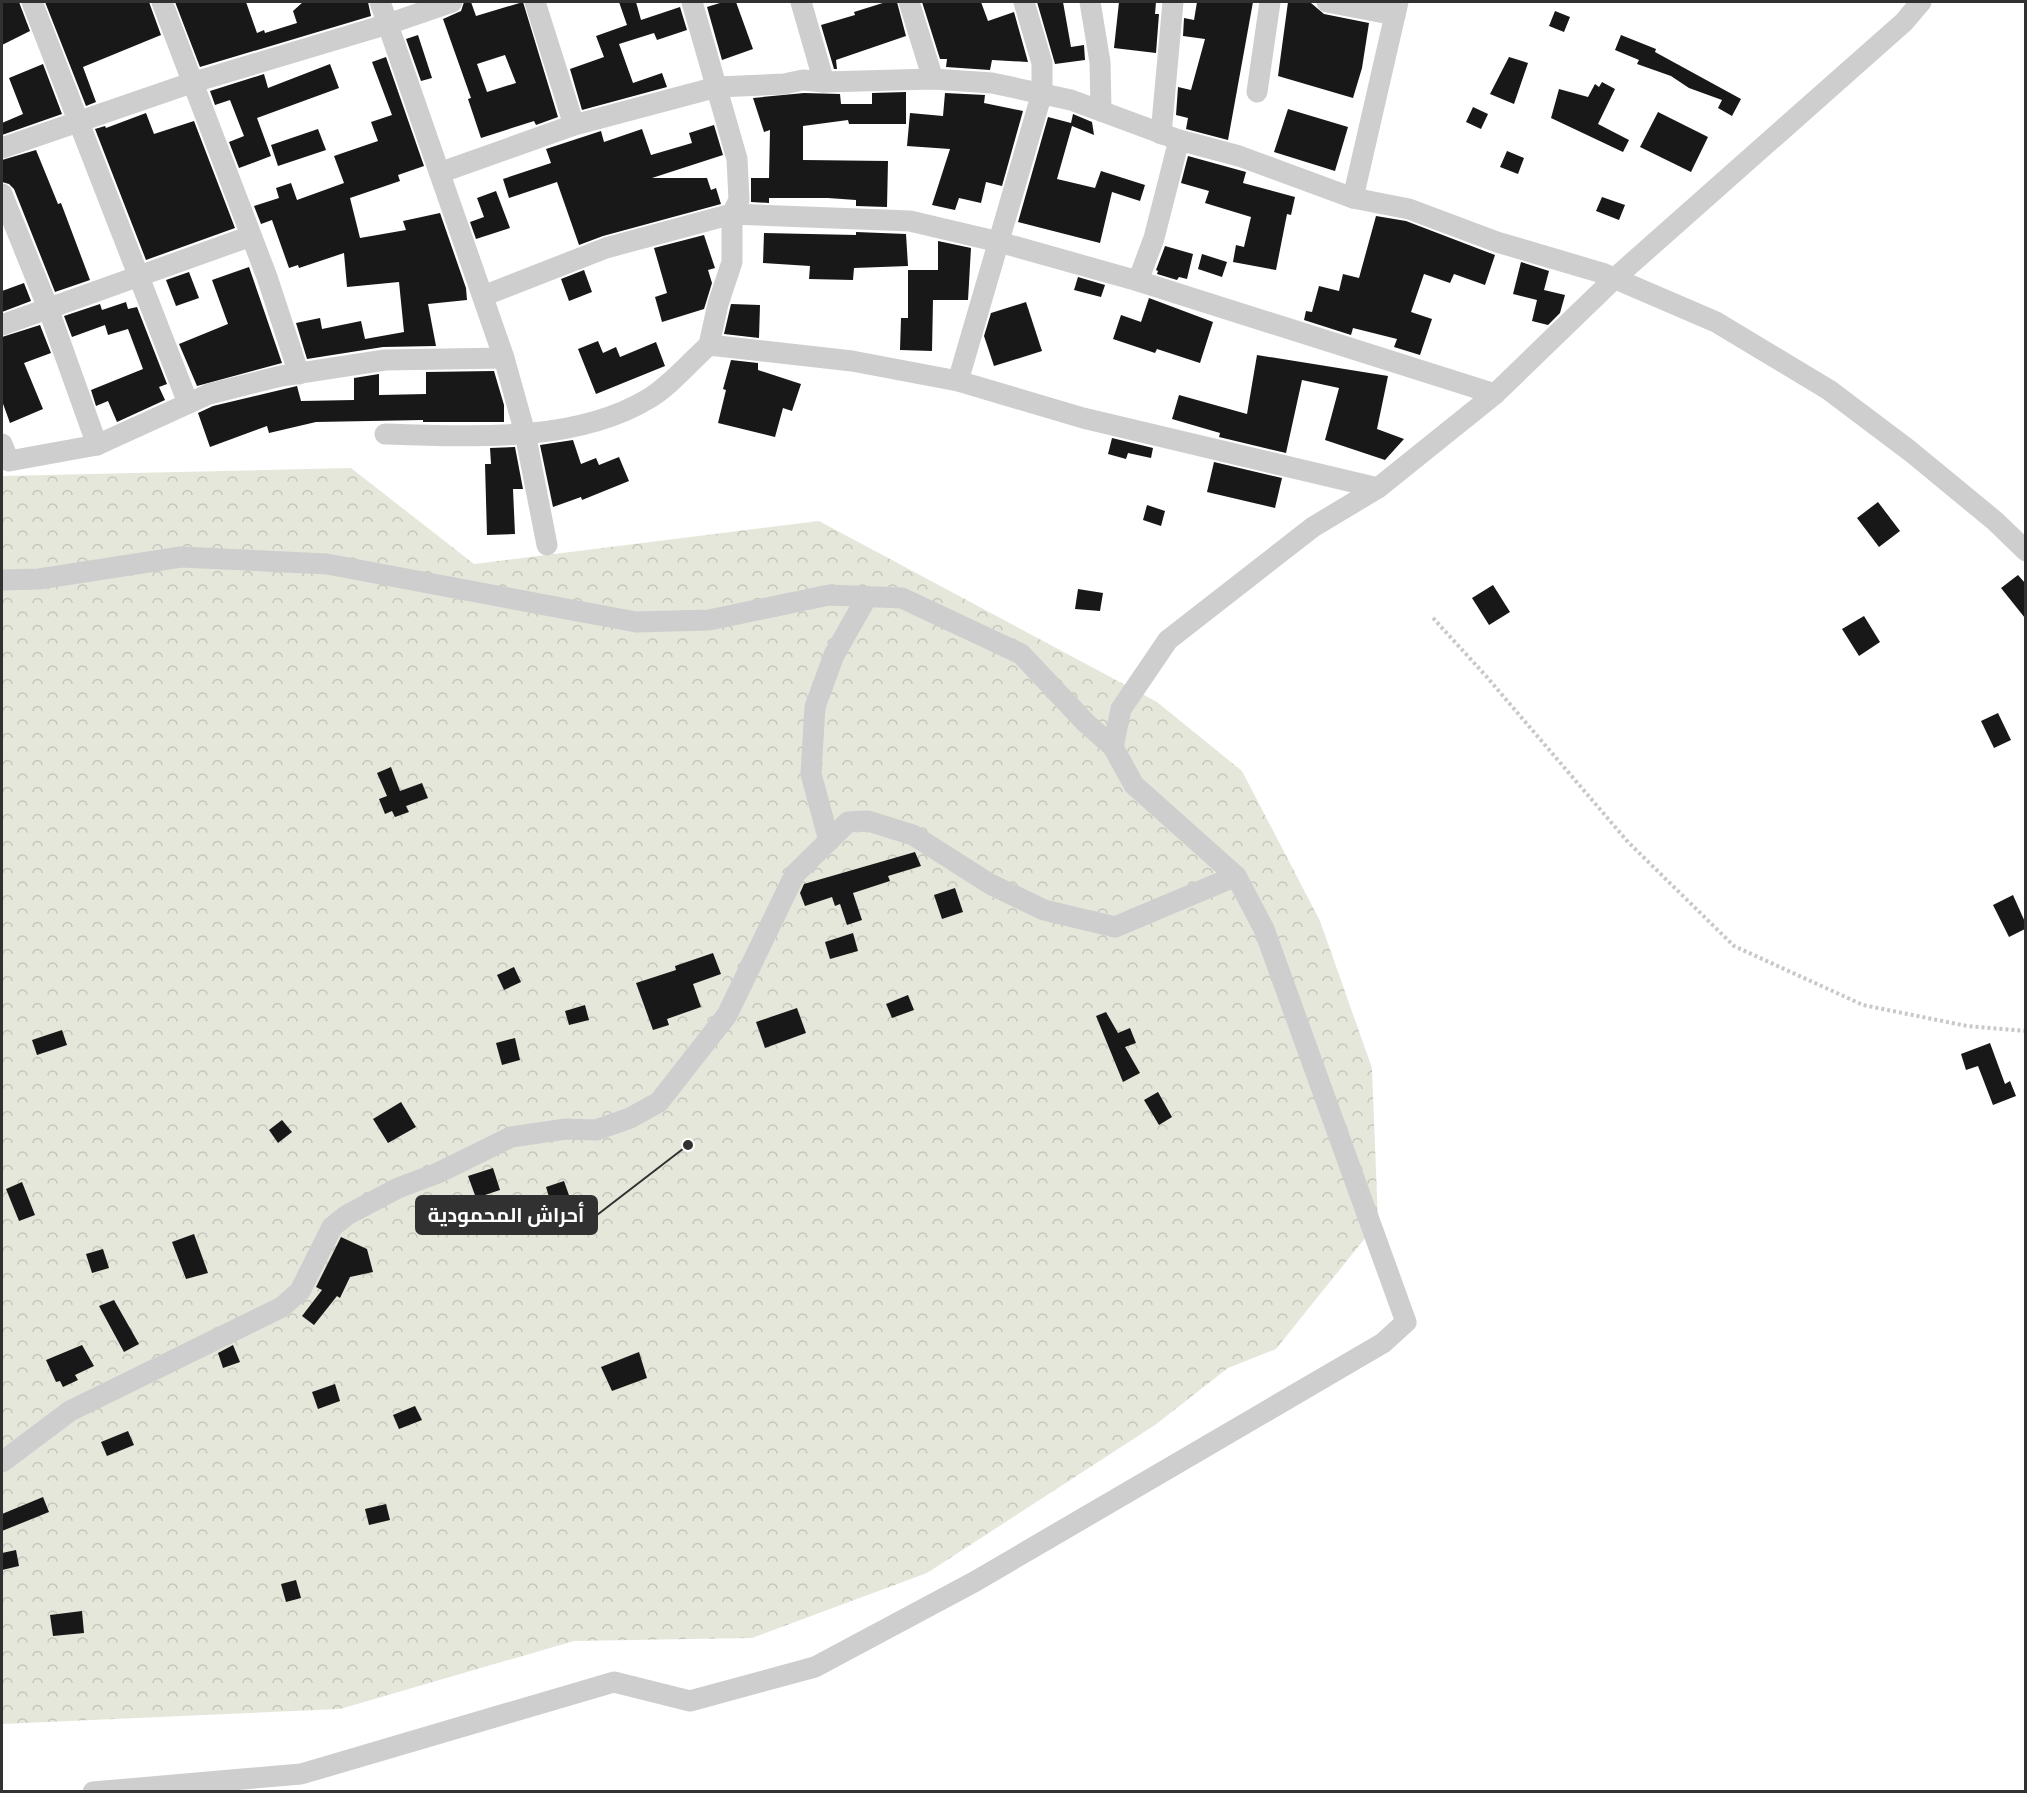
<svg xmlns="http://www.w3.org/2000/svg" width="2027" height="1793" font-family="Figtree,Cairo,sans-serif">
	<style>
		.forest { fill: url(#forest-crowns) }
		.building { fill: #181818; fill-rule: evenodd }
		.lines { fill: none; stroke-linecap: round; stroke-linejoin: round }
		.path { stroke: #c8c8c8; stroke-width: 4; stroke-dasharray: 3 3; stroke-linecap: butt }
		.street { stroke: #cecece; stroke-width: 21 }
		.leader { fill: none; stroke: #313131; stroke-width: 2 }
		.callout-dot { fill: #313131; stroke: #fff; stroke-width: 2 }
		.callout { fill: #313131; stroke: #313131; stroke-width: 2 }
		.callout-label { font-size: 20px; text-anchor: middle; font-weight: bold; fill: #fff }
	</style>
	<defs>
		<pattern id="forest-crowns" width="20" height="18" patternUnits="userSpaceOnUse" patternTransform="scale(1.5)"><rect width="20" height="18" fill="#e6e7db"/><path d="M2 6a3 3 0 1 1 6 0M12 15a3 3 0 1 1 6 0" fill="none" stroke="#c6c7bc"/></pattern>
	</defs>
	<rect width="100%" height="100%" fill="#fff"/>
	<polygon class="forest" points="351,468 474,564 819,521 1157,702 1242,771 1320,921 1372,1068 1378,1222 1276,1349 1228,1368 1155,1425 927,1573 752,1638 574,1641 340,1709 2,1724 2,476"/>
	<g class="building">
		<polygon points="2,2 19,2 30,31 2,45"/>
		<polygon points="45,2 149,2 161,35 83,67 96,102 86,106"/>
		<polygon points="175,2 246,2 257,33 264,30 265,33 297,23 293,11 303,2 368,2 371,16 200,67"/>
		<path d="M464 2H471L476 16 523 2 558 117 536 125 534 121 481 138 468 99 471 98 443 19 461 11ZM505 55 516 83 487 92 477 64Z"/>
		<polygon points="619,2 636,2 641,20 680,7 687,30 657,40 654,33 619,44 633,83 662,73 667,87 582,110 570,69 604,57 596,36 627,25"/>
		<polygon points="723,2 736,2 753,49 722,60 707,7"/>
		<polygon points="886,2 897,2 906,36 836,60 837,69 834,69 821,25 855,15 854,12"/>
		<polygon points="922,2 981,2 988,21 1014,12 1028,62 992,60 990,70 946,67 947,59 940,59"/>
		<polygon points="1037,2 1063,2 1071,47 1084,45 1085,60 1055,64"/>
		<polygon points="1119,2 1156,2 1155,14 1159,14 1156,53 1114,48"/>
		<polygon points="1197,2 1253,2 1228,140 1186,129 1188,118 1176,115 1178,87 1191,90 1205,39 1183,36 1184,18 1194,20"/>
		<polygon points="1288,2 1311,3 1324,14 1369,23 1362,68 1353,98 1278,76"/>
		<polygon points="1555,11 1570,17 1564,32 1549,26"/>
		<polygon points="418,35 432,78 421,81 406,39"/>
		<polygon points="1621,35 1656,49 1655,52 1741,99 1732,116 1718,108 1722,100 1689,88 1671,76 1637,64 1639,60 1615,50"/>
		<polygon points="386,57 424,166 398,175 400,181 350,198 360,238 406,230 403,221 440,213 466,288 467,300 428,304 436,346 383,347 307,359 296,323 320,318 322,329 361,321 365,339 404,332 399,282 347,287 344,253 299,268 298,265 289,268 272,220 261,224 254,206 279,198 276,188 291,183 297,200 344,183 334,156 378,141 371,122 392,115 372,62"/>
		<polygon points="1509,57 1528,63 1514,104 1490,94"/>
		<polygon points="43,64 62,114 2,135 2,123 23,114 9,78"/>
		<polygon points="330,64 339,88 257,118 271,156 239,168 229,142 244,136 230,100 215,105 210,91 264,74 268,88"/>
		<polygon points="1602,82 1615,89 1598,124 1629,140 1623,152 1551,118 1559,89 1588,97 1595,84 1599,87"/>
		<polygon points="906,92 906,124 849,124 848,120 803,126 803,160 888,161 887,207 856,206 856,200 828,198 769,198 769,203 751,202 751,178 769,178 770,130 764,132 753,98 804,93 840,94 841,104 872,104 872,93"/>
		<polygon points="945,93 985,95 984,103 1023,111 1002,186 986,182 981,203 959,198 955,210 932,205 950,149 907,146 910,113 943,116"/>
		<polygon points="1473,107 1488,114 1481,129 1466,122"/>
		<polygon points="1288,109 1348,127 1335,171 1274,152"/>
		<polygon points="1658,112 1708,137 1691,172 1640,147"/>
		<polygon points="146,113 154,134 194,121 235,228 146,260 95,129 105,126 106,128"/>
		<polygon points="1073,114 1092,122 1094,135 1072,126 1057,179 1095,188 1101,171 1145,185 1140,201 1112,192 1100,243 1018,222 1048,117 1071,123"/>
		<polygon points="714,125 723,155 652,178 707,178 711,190 716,188 721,204 603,236 579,245 557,182 509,198 503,179 551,163 546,149 601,131 604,142 642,129 651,155 692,143 689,133"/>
		<polygon points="318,129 326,150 278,166 271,145"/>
		<polygon points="36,150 58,204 61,203 90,280 55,292 14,189 9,184 2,182 2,160"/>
		<polygon points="1507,151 1524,158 1518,174 1500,167"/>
		<polygon points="1188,156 1246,172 1243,183 1295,197 1291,215 1287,214 1276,270 1233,262 1236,245 1244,247 1251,217 1205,203 1209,191 1181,183"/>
		<polygon points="496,191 510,228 476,239 470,222 484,217 477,198"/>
		<polygon points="1602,197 1625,205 1619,220 1596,211"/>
		<polygon points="1376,216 1406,221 1495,255 1485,285 1454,274 1450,283 1424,274 1411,312 1432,319 1420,355 1394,347 1397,339 1353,328 1351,335 1304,320 1306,311 1312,312 1319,286 1339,291 1343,274 1359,278"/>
		<polygon points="856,232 906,234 908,266 854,268 853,280 809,279 810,266 763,263 764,233 856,235"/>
		<polygon points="704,235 715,268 708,270 712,283 704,309 662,322 655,297 667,293 654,248"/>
		<polygon points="938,241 971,248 968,300 933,300 932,351 900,350 901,318 908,318 908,270 938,270"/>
		<polygon points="1165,246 1193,254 1187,279 1179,277 1177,280 1157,274 1158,271 1156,270"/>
		<polygon points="1202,254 1227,262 1222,277 1198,269"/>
		<polygon points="1521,262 1549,271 1544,290 1565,295 1560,313 1548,325 1532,321 1537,300 1513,294"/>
		<polygon points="249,267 282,363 197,386 179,344 228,324 212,280"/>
		<polygon points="584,270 592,292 569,301 561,279"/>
		<polygon points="189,272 199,298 176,306 166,280"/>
		<polygon points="1078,277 1105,285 1101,297 1074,290"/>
		<polygon points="24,283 31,301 2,312 2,291"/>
		<polygon points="1149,298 1213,322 1200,363 1157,349 1155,353 1113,339 1121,315 1141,322"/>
		<polygon points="126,302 128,309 137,307 167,384 159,387 165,400 117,422 108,401 96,406 91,390 143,369 128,329 108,335 105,325 72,337 64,316 100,304 102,310"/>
		<polygon points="1026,302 1042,351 994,366 984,336 991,313"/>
		<polygon points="731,304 760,305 759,338 724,334"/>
		<polygon points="40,325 51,353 24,363 43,409 10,423 2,401 2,337"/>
		<polygon points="598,341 603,353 616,347 620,357 656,342 665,366 596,394 578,349"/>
		<polygon points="1257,355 1388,376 1377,429 1404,439 1385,460 1325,440 1339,388 1302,380 1286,453 1219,437 1220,433 1172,419 1179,395 1247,414"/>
		<polygon points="731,360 758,363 758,370 801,384 792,411 783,408 775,437 718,423 726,390 723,389"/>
		<polygon points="494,371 504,405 504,422 423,422 423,420 316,422 269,433 267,426 210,447 198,413 213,406 297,386 301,401 354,400 354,378 379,374 379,395 426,394 426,372"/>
		<polygon points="1112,438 1153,448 1151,458 1128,453 1126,459 1108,454"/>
		<polygon points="573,440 581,464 596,458 599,465 619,457 629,481 582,500 581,497 553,507 540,445"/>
		<polygon points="515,447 523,489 513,489 515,534 487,535 485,464 491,464 490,448"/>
		<polygon points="1214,462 1282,478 1275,508 1207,492"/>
		<polygon points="1878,502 1900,531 1879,547 1857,518"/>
		<polygon points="1147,505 1165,511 1161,526 1143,520"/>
		<polygon points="2018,575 2025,583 2025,618 2001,588"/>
		<polygon points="1493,585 1510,612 1489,625 1472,598"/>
		<polygon points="1078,589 1103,593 1100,611 1075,609"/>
		<polygon points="1864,616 1880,642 1859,656 1842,629"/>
		<polygon points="1998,713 2011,740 1994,748 1981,721"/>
		<polygon points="391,767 400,791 422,783 428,798 406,806 409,812 395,817 392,811 385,814 379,799 387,796 377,773"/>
		<polygon points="915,852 921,866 888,876 890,881 853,893 862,920 847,925 840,904 835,906 832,897 805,906 800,893 804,884"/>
		<polygon points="955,888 963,912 942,919 934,895"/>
		<polygon points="2013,895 2025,922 2025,929 2009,937 1993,905"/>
		<polygon points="853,933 858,951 830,959 825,942"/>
		<polygon points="713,953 721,974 693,984 701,1007 667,1019 669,1025 653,1030 636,983 676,970 675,966"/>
		<polygon points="514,967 521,982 504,990 497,975"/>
		<polygon points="908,995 914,1010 892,1018 886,1004"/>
		<polygon points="585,1005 589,1020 569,1025 565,1011"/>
		<polygon points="797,1008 806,1033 765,1048 756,1022"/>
		<polygon points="1106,1012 1118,1033 1130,1028 1136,1043 1125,1047 1140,1073 1123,1082 1096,1016"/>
		<polygon points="62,1030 67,1045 37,1055 32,1040"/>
		<polygon points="515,1038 520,1060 502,1065 496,1043"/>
		<polygon points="1990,1043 2005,1084 2010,1081 2016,1096 1993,1105 1978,1066 1966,1070 1961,1054"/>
		<polygon points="1158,1092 1172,1117 1159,1125 1144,1100"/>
		<polygon points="401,1102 416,1127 388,1143 373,1119"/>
		<polygon points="282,1120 292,1132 278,1143 269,1130"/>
		<polygon points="493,1168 500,1190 476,1198 468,1176"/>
		<polygon points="564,1181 571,1201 552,1207 546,1187"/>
		<polygon points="22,1182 35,1215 19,1221 6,1189"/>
		<polygon points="194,1234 208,1273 186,1279 172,1242"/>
		<polygon points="341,1237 367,1249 373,1272 350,1277 340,1298 337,1296 314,1325 302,1316 322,1290 316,1287"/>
		<polygon points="103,1249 109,1268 92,1273 86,1254"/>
		<polygon points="114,1300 139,1344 124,1352 99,1306"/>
		<polygon points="82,1345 94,1366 75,1375 78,1380 63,1387 60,1381 56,1382 46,1360"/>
		<polygon points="233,1345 240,1362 223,1368 218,1353"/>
		<polygon points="639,1352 647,1378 612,1391 601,1367"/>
		<polygon points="335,1384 340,1401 318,1409 312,1392"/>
		<polygon points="415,1406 422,1420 399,1429 393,1415"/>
		<polygon points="128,1431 134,1445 107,1456 101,1442"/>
		<polygon points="43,1497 49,1512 2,1531 2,1514"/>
		<polygon points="386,1504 390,1520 369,1525 365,1509"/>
		<polygon points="16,1550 19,1566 2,1570 2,1553"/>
		<polygon points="296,1580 301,1598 286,1602 281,1584"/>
		<polygon points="82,1611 84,1633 53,1636 50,1615"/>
	</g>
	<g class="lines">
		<polyline class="path" points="1433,618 1486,676 1628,842 1734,946 1863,1005 1967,1026 2026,1031"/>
		<g class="street">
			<polyline points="32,2 188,403"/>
			<polyline points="162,2 267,277 299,374"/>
			<polyline points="380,2 504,358 525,433 547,545"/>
			<polyline points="535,2 574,125"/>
			<polyline points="692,2 737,159 739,200 732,214 732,262 718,304 709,345"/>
			<polyline points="801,2 824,82"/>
			<polyline points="909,2 933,79"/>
			<polyline points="1090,2 1100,62 1101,111"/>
			<polyline points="1327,2 1395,15"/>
			<polyline points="1257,92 1270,2"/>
			<polyline points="1161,134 1173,2"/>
			<polyline points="2,148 191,83 388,24 452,2"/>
			<polyline points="442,172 574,125 717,87 784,84 803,80 824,82 933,79 992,83 1071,100 1179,140 1239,156 1353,198 1409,209 1497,242 1602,273 1716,322 1829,390 1910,451 1995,521 2026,551"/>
			<polyline points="2,194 48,308 97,445"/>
			<polyline points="1353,198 1398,2"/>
			<polyline points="1138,281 1154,238 1179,140"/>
			<polyline points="483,296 606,248 732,214 910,221 999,242 1138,281 1495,394"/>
			<polyline points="2,325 251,236"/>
			<polyline points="958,381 1042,93 1042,63 1024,2"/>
			<path d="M385 434C468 436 573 444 648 399 670 386 690 362 709 345L852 361 958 381 1083 418 1378 488"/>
			<polyline points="2,444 9,461 97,445 209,394 281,376 385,360 504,358"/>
			<polyline points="2,580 39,579 181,557 327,564 636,622 709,620 829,595 902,598 1021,654 1086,723 1113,747"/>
			<polyline points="829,841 811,774 815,707 834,655 867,597"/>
			<polyline points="2,1462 70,1411 282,1307 300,1291 332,1227 347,1215 398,1188 438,1173 511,1137 566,1129 596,1130 630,1118 659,1102 727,1015 795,874 848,822 868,821 913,835 990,884 1044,910 1115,927 1236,876"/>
			<polyline points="93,1792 301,1774 614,1682 690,1701 815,1667 974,1582 1383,1343 1406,1322 1264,929 1236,876 1134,785 1113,747 1121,709 1168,640 1313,527 1378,488 1495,394 1615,278 1904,22 1921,2"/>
		</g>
	</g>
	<path class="leader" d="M688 1145L597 1215"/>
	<circle class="callout-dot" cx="688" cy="1145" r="6"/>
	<rect class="callout" x="416" y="1196" width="181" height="38" rx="6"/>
	<g class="callout-label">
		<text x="506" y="1222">أحراش المحمودية</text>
	</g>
	<rect width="2027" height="1793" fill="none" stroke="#313131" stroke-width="6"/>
</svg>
